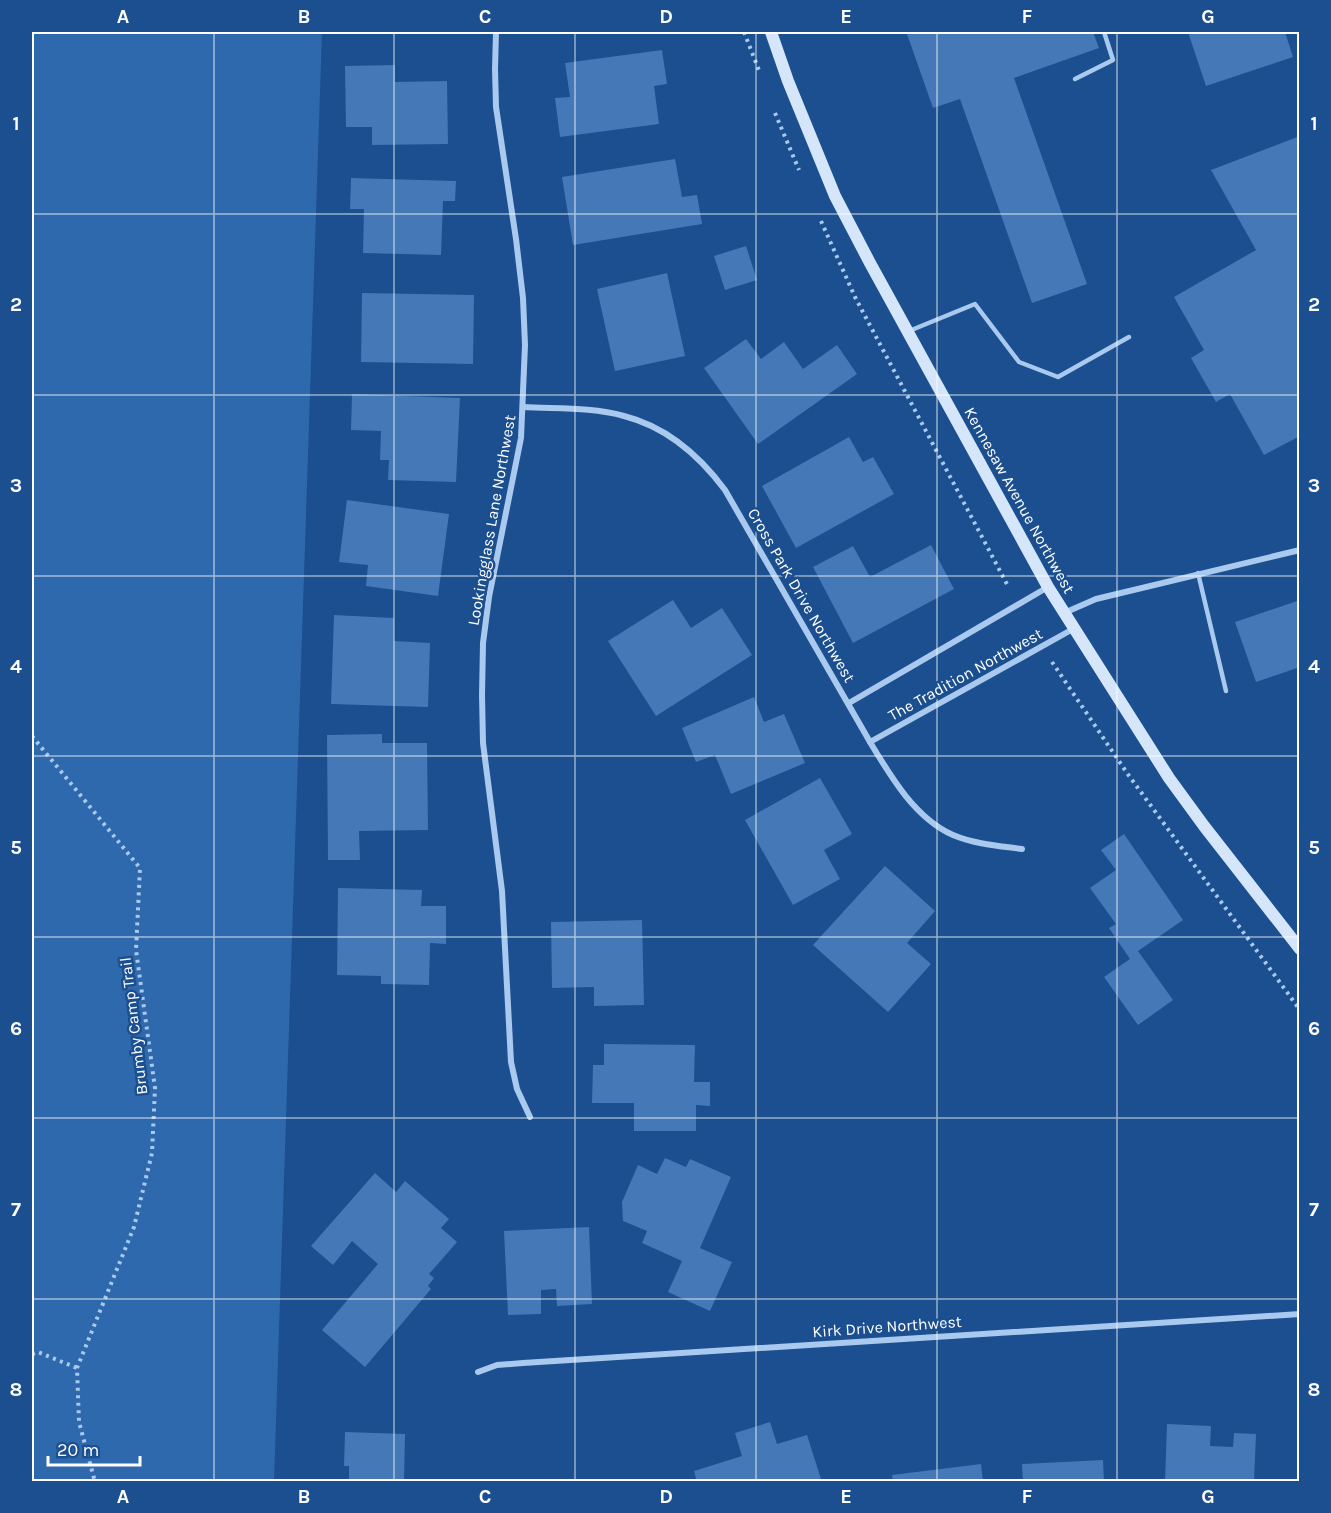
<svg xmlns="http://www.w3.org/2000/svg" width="1331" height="1513" font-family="Karla,sans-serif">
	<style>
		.green { fill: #2e69ad }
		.building { fill: #4478b7 }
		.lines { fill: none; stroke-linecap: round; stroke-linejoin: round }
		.path { stroke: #a9c9ee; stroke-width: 4; stroke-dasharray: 3 4.5; stroke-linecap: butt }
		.lane { stroke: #a9c9ee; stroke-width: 4.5 }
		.street { stroke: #a9c9ee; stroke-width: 6 }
		.secondary { stroke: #d6e6fa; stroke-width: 12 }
		.grid { fill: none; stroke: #fff; stroke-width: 1.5; stroke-opacity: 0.55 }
		.labels { text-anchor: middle; stroke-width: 5; stroke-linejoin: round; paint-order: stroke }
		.street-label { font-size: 16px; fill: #fff; stroke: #1b4f8f }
		.neatline { fill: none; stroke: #fff; stroke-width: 2 }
		.grid-label { font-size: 20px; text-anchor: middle; font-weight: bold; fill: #fff }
	</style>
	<rect width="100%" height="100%" fill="#1b4f8f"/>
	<polygon class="green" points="32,32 322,32 274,1481 32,1481"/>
	<g class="building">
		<polygon points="914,32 1093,32 1099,48 1014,78 1087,284 1032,303 960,99 933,108 907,34"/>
		<polygon points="1188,32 1285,32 1293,57 1206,86"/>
		<polygon points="662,50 667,84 654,86 659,124 560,137 555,98 570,97 565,63"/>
		<polygon points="395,65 395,82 447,81 448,144 372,145 372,127 346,127 345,66"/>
		<polygon points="1300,136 1300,436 1264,455 1230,394 1216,402 1191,358 1204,350 1174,297 1256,250 1211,170"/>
		<polygon points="675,159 682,197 697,195 702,224 573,245 562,177"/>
		<polygon points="351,178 456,181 455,201 443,201 441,255 363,253 364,209 350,209"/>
		<polygon points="746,246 757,280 725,290 714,256"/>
		<polygon points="667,273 685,356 615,371 597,289"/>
		<polygon points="362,293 474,295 473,364 361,362"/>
		<polygon points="746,339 761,359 784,342 803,369 837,345 857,374 758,444 704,368"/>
		<polygon points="352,394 460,398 456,482 388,480 389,460 380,460 381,431 351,430"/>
		<polygon points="849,437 863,462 873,457 894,494 796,548 762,486"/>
		<polygon points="347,500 449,514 438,596 366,586 368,565 339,562"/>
		<polygon points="931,545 954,589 853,643 813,567 853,546 870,577"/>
		<polygon points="673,600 691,628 722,608 752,655 656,716 608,641"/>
		<polygon points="1300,600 1300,667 1256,682 1235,622"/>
		<polygon points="334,615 394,618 394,641 430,643 428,707 331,704"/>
		<polygon points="754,697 764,722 784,714 805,763 731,794 715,755 696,762 682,728"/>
		<polygon points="382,734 382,743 427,743 428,830 359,831 360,860 328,860 327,735"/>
		<polygon points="820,778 852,834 824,850 840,879 793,905 745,820"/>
		<polygon points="1124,834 1183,920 1138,951 1173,1000 1138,1025 1104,977 1130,959 1109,928 1116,924 1090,888 1116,870 1101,850"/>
		<polygon points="885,866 935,911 907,943 931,964 888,1012 813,945"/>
		<polygon points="338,888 422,890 421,906 446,906 446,944 430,943 429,985 381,984 381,976 337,975"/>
		<polygon points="642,920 644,1005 594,1006 594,987 552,988 551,922"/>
		<polygon points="604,1044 695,1045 694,1082 710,1082 710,1106 696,1105 696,1131 634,1131 634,1103 592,1103 593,1065 604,1065"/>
		<polygon points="665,1158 686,1167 690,1159 731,1177 700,1248 732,1262 710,1311 668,1292 682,1261 642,1243 647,1231 623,1221 622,1202 638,1165 657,1174"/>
		<polygon points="375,1173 396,1192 405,1181 449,1219 441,1228 457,1242 429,1274 434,1278 428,1286 431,1289 365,1367 322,1330 378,1264 352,1241 333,1265 311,1246"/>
		<polygon points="589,1227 592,1304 557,1306 556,1289 541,1290 541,1314 508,1315 504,1231"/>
		<polygon points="770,1422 777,1444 807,1435 821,1479 814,1482 697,1482 694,1471 742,1456 735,1433"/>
		<polygon points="1167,1424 1211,1426 1210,1446 1233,1447 1234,1433 1256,1434 1254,1482 1165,1482"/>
		<polygon points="345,1432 405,1434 404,1482 349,1482 349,1466 344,1466"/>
		<polygon points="1103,1460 1104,1482 1023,1482 1022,1464"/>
		<polygon points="981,1464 983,1482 893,1482 892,1475"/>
	</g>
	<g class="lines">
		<g class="path">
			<polyline points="744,32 760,73"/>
			<polyline points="775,113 799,170"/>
			<polyline points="821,221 855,297 1009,588"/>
			<polyline points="1052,662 1127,773 1300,1010"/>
			<polyline points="32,736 140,868 136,950 155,1088 152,1153 134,1227 77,1368 79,1422 95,1482"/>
			<polyline points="32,1354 38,1352 77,1368"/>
		</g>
		<g class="lane">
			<polyline points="1075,79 1113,60 1104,32"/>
			<polyline points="909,331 975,304 1019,362 1058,377 1129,337"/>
			<polyline points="1198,573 1226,691"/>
		</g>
		<g class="street">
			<polyline points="496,32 495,69 496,107 516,239 523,298 525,345 521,438 489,597 483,643 482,695 483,743 502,891 511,1062 517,1089 530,1117"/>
			<path d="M523 407C556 409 592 407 624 416 667 427 699 455 725 490L870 742C891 777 915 818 953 835 974 844 1000 846 1022 849"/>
			<polyline points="1064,613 1096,599 1300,550"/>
			<polyline points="849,703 1048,587"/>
			<polyline points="870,742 1073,629"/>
			<polyline points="478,1372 497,1365 523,1363 1300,1314"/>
		</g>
		<polyline class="secondary" points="771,32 788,81 835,196 870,263 1048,587 1169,778 1204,826 1300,949"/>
	</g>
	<path class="grid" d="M214 32V1482M394 32V1482M575 32V1482M756 32V1482M937 32V1482M1117 32V1482M32 214H1300M32 395H1300M32 576H1300M32 756H1300M32 937H1300M32 1118H1300M32 1299H1300"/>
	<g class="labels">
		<g class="street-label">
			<text transform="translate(1020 500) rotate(61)" y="6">Kennesaw Avenue Northwest</text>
			<text transform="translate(491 520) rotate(-80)" y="6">Lookingglass Lane Northwest</text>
			<text transform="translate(802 595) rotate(60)" y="6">Cross Park Drive Northwest</text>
			<text transform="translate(965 674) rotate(-29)" y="6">The Tradition Northwest</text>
			<text transform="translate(133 1026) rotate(-97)" y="6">Brumby Camp Trail</text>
			<text transform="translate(887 1326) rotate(-4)" y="6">Kirk Drive Northwest</text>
		</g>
	</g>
	<rect width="1331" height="1513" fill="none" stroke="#1b4f8f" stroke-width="66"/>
	<path d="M48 1456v9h92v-9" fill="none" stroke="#ffffff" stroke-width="3"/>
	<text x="57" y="1456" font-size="18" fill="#ffffff" stroke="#1b4f8f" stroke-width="4.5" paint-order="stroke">20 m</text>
	<rect x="33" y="33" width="1265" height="1447" class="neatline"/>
	<g class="grid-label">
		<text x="123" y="23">A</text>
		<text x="304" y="23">B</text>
		<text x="485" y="23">C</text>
		<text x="666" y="23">D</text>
		<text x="846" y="23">E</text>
		<text x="1027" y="23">F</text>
		<text x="1208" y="23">G</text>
		<text x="16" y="130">1</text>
		<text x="1314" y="130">1</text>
		<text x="16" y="311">2</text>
		<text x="1314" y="311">2</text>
		<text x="16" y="492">3</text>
		<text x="1314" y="492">3</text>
		<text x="16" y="673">4</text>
		<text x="1314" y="673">4</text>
		<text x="16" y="854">5</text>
		<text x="1314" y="854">5</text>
		<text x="16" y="1035">6</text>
		<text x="1314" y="1035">6</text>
		<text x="16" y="1216">7</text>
		<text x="1314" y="1216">7</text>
		<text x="16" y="1396">8</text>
		<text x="1314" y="1396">8</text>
		<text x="123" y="1503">A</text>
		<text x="304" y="1503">B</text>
		<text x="485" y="1503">C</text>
		<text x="666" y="1503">D</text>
		<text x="846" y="1503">E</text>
		<text x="1027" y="1503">F</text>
		<text x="1208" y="1503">G</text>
	</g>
</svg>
